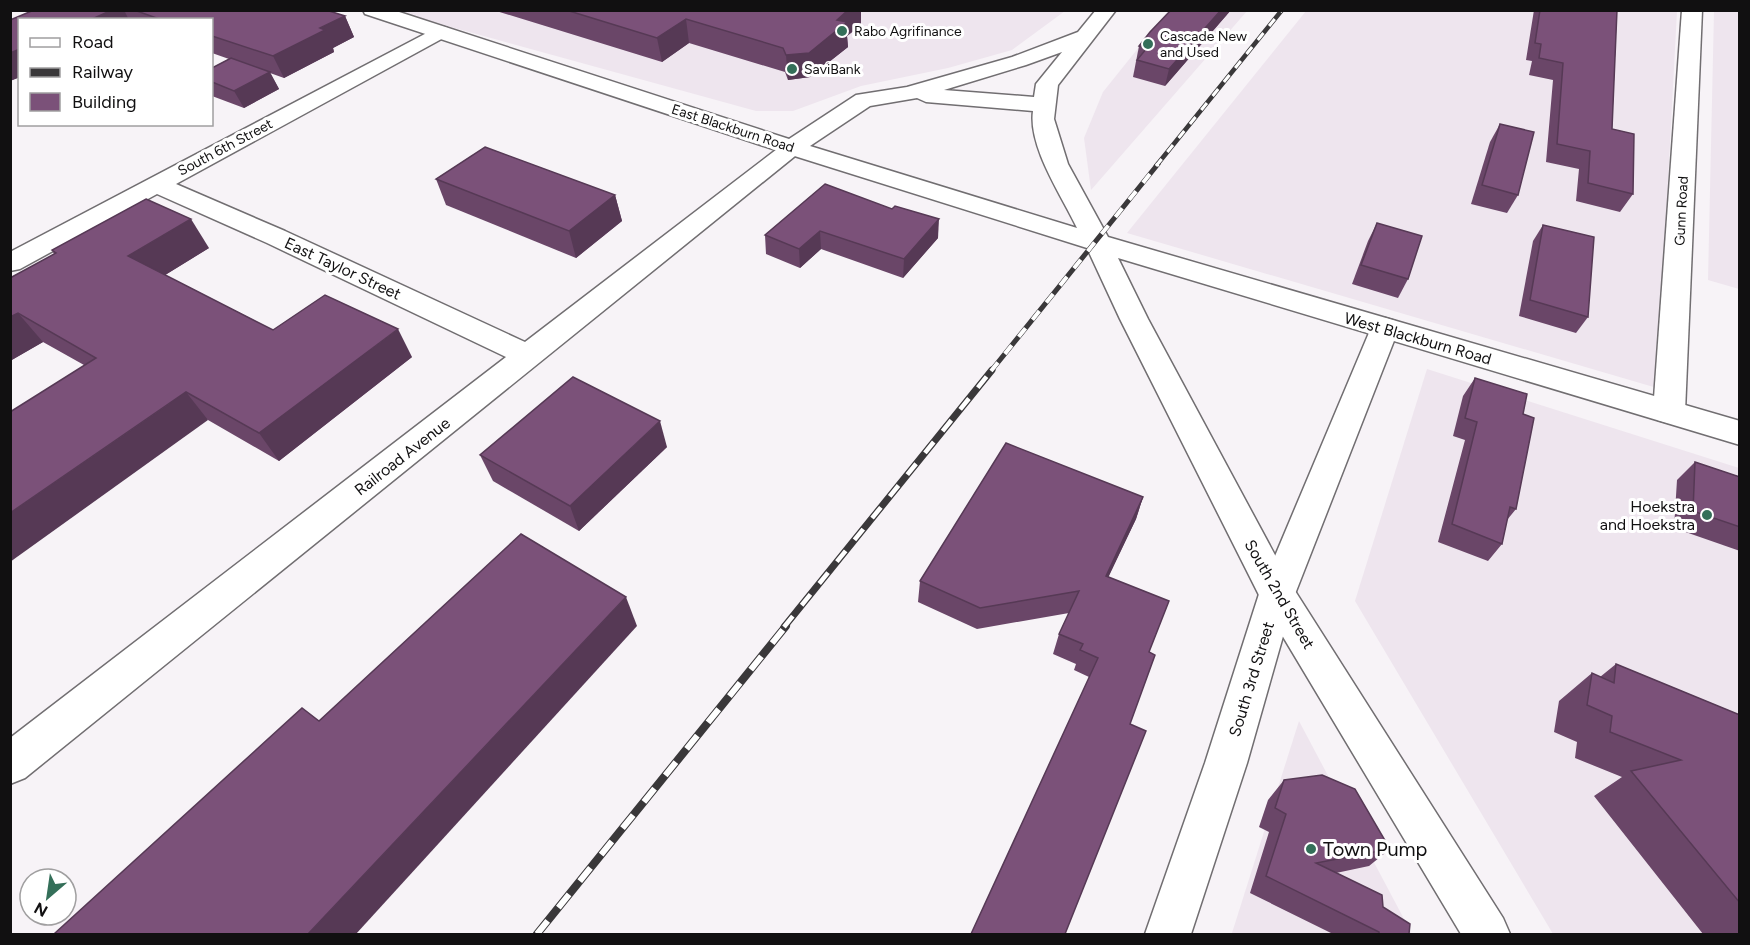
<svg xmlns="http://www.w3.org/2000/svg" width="1750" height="945" font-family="Figtree,sans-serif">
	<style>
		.built { fill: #eee5ee }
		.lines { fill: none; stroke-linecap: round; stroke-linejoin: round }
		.minor-casing { stroke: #716e71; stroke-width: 3 }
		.tertiary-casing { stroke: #716e71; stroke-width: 3 }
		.minor { fill: #fff; fill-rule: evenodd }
		.tertiary { fill: #fff; fill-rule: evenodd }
		.rail-far3-casing { stroke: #3a383a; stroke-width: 4.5 }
		.rail-far2-casing { stroke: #3a383a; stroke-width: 5 }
		.rail-far1-casing { stroke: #3a383a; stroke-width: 7 }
		.rail-casing { stroke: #3a383a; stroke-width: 8 }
		.rail-far3 { stroke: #fff; stroke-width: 3; stroke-dasharray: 9; stroke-linecap: butt }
		.rail-far2 { stroke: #fff; stroke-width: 4; stroke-dasharray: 11; stroke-linecap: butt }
		.rail-far1 { stroke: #fff; stroke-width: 4.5; stroke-dasharray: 14; stroke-linecap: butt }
		.rail { stroke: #fff; stroke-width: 6; stroke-dasharray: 17; stroke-linecap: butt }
		.wall { fill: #6a4668 }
		.shaded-wall { fill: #563955 }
		.building { fill: #7b5179; stroke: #563955; stroke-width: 1.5 }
		.poi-dot { fill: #346f59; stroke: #fff; stroke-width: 2 }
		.labels { text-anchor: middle; stroke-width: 6; stroke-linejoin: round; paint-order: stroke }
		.far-poi-label { font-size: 14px; fill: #111011; stroke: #fff; text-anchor: start }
		.far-street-label { font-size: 14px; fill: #111011; stroke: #fff }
		.street-label { font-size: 16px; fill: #111011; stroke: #fff }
		.poi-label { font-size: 16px; fill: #111011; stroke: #fff; text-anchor: end }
		.near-poi-label { font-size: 20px; fill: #111011; stroke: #fff; text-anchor: start }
	</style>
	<rect width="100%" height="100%" fill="#f7f3f7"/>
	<g class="built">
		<polygon points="393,11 1065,11 1012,50 948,68 861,86 793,111 756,111"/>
		<polygon points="1168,11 1247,11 1091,190 1084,138 1103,92"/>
		<polygon points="1306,11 1677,11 1657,388 1127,233"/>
		<polygon points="1714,11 1739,11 1739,289 1708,280"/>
		<polygon points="1427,369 1739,468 1739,934 1553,934 1355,601"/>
		<polygon points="1299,721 1412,934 1232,933"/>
	</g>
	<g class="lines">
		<defs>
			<g id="minor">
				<polygon points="1682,10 1702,10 1685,412 1680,420 1669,423 1658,420 1653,412"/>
				<polygon points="440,26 447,28 450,32 447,36 176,184 285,231 525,342 785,143 793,141 801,143 805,148 25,778 10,784 10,738 506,357 267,243 157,194 20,269 10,271 10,252"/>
				<polygon points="1385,318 1395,321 1399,328 1295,594 1247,763 1191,934 1145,934 1205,763 1259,594 1371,328 1375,321"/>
			</g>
			<path id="tertiary" d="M363 10H393L789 139 856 95 907 87 1012 57 1078 32 1096 10H1116L1058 85 1054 119 1068 164 1108 237 1740 421V445L1118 258 1148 319 1290 583 1503 918 1510 934H1461L1264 605 1120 319 1087 248 785 153 365 14ZM1062 52 1036 84 1034 97 944 90 1026 65ZM917 98 926 102 1033 111C1028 147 1062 196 1077 228L810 146 870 106Z"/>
		</defs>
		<use href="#minor" class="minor-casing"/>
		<use href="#tertiary" class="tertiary-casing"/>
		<use href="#minor" class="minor"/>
		<use href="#tertiary" class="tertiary"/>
		<defs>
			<polyline id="rail-far3" points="1156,166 1282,10"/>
			<polyline id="rail-far2" points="991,371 1158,164"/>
			<polyline id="rail-far1" points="784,627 992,370"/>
			<polyline id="rail" points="537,934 786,626"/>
		</defs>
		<use href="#rail-far3" class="rail-far3-casing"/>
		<use href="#rail-far2" class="rail-far2-casing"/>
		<use href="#rail-far1" class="rail-far1-casing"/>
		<use href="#rail" class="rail-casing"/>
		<use href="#rail-far3" class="rail-far3"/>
		<use href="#rail-far2" class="rail-far2"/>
		<use href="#rail-far1" class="rail-far1"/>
		<use href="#rail" class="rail"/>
	</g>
	<g class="wall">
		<polygon points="34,10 326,10 345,16 354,37 333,48 334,52 284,78 270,73 279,89 244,108 212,96 212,68 229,59 212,53 212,20 20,20 20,77 10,81 10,20"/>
		<polygon points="493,10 861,10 861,25 847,36 848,47 810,77 788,80 785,72 689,43 662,62"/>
		<polygon points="1231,10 1165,86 1133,77 1139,46"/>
		<polygon points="1534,10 1617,10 1612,129 1633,194 1620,212 1576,201 1579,169 1546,162 1553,80 1529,75 1532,61 1526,60"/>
		<polygon points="1500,124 1518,195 1507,213 1471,204 1490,142"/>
		<polygon points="436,179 615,195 622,221 576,258 446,205"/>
		<polygon points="825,184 938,238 903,278 821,249 800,268 766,254 765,235"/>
		<polygon points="1740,203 1740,246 1738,205"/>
		<polygon points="1377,223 1408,279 1398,298 1352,284 1368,241"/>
		<polygon points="1543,225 1588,317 1576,333 1519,316 1533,241"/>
		<polygon points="209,248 165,275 273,330 412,357 279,461 208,420 84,365 43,342 10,361 10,278 54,254 52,250"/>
		<polygon points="1475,378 1523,414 1516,509 1507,520 1502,544 1488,561 1438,542 1465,440 1453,436 1463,396"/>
		<polygon points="667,447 579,531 493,481 480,455"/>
		<polygon points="1695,462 1740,477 1740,551 1674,528 1677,480"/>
		<polygon points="1143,497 1136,519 1108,577 1149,652 1130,724 1065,934 1089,677 1074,670 1076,664 1053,654 1059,634 1069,613 977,629 918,602 920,581"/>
		<polygon points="1616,664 1740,715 1740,934 1703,934 1594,796 1622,777 1575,758 1577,742 1554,732 1559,701 1592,673 1600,677"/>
		<polygon points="1284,780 1390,849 1369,866 1336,873 1383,907 1409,934 1333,934 1250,893 1269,832 1259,827 1268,800"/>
	</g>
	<g class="shaded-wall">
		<polygon points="112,10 124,10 129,20 90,20"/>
		<polygon points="848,10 861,10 861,25 847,36 848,47 810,77 788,80 786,55"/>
		<polygon points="1221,10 1231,10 1165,86 1169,69"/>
		<polygon points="345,16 354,37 333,48 334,52 284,78 273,56 320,28"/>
		<polygon points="686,19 689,43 662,62 657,38"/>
		<polygon points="20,49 20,77 10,81 10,53"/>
		<polygon points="270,72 279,89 244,108 234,91"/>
		<polygon points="615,195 622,221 576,258 569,231"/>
		<polygon points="191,219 209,248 149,285 128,256"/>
		<polygon points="939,219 938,238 903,278 904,259"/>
		<polygon points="820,231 821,249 800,268 799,249"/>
		<polygon points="18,313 43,342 10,361 10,317"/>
		<polygon points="398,329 412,357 279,461 259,433"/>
		<polygon points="186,392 208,420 10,562 10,513"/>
		<polygon points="660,421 667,447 579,531 570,506"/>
		<polygon points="1143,497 1136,519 1099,597 1106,576"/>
		<polygon points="626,597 637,626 356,934 308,934"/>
	</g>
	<g class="building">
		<polygon points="34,10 112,10 90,20 20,20 20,49 10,53 10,20"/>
		<polygon points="134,10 326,10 345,16 320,28 325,30 273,56 212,36 212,20 162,20"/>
		<polygon points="566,10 848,10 837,20 847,22 809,53 786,55 783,48 686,19 657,38"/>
		<polygon points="1171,10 1221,10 1169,69 1137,60 1147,48 1139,46 1150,32"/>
		<polygon points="1540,10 1617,10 1612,129 1634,134 1633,194 1588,183 1590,151 1557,144 1563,63 1539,58 1541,44 1535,43"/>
		<polygon points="231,58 270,72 234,91 212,82 212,68"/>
		<polygon points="1500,124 1534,132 1518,195 1482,185"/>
		<polygon points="485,147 615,195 569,231 436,179"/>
		<polygon points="825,184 892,209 895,206 939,219 904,259 820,231 799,249 765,235"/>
		<polygon points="146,199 191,219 128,256 273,330 325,295 398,329 259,433 186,392 10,513 10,412 96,358 18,313 10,317 10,278 56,253 52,250"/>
		<polygon points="1377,223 1422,236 1408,279 1361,265"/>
		<polygon points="1543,225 1594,237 1588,317 1530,300"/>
		<polygon points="573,377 660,421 570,506 480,455"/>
		<polygon points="1475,378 1527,394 1523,414 1534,418 1516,509 1510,507 1502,544 1452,524 1477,422 1465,418"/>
		<polygon points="1006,443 1143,497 1106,576 1169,601 1149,652 1155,655 1130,724 1146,731 1065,934 971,934 1098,658 1080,650 1083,644 1059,634 1079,591 980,608 920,581"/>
		<polygon points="1695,462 1740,477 1740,527 1693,511"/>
		<polygon points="521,534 626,597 308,934 54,934 302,708 319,721"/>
		<polygon points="1616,664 1740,715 1740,903 1631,771 1681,760 1610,732 1612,716 1587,705 1592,673 1614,683"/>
		<polygon points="1322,775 1355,789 1390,849 1316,863 1382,895 1383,907 1410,924 1409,934 1379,934 1379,932 1266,876 1286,814 1275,808 1284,780"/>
	</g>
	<g class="poi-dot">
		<circle cx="842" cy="31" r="6"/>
		<circle cx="1148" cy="44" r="6"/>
		<circle cx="792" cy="69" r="6"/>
		<circle cx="1707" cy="515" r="6"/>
		<circle cx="1311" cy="849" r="6"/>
	</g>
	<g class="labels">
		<g class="far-poi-label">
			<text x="854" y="36">Rabo Agrifinance</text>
			<text x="1160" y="41">Cascade New<tspan x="1160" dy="16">and Used</tspan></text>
			<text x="804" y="74">SaviBank</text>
		</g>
		<g class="far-street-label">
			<text transform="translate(733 128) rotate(18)" y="5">East Blackburn Road</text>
			<text transform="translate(225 147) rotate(-28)" y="5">South 6th Street</text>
			<text transform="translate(1681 211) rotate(-87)" y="5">Gunn Road</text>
		</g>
		<g class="street-label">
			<text transform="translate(343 268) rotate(25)" y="6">East Taylor Street</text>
			<text transform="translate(1418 338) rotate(16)" y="6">West Blackburn Road</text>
			<text transform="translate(402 456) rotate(-38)" y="6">Railroad Avenue</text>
			<text transform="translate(1280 594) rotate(60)" y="6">South 2nd Street</text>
			<text transform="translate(1251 679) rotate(-73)" y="6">South 3rd Street</text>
		</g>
		<g class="poi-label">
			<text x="1695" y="512">Hoekstra<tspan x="1695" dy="18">and Hoekstra</tspan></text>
		</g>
		<g class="near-poi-label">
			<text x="1323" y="856">Town Pump</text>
		</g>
	</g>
	<rect width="1750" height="945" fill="none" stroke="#111011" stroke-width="24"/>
	<rect x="18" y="18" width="195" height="108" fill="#ffffff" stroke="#a09fa0" stroke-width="1.5"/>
	<rect x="30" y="38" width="30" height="9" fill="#ffffff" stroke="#a09fa0" stroke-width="1.5"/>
	<text x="72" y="48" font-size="18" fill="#111011">Road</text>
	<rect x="30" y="68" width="30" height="9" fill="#3a383a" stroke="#a09fa0" stroke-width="1.5"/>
	<text x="72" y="78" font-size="18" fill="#111011">Railway</text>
	<rect x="30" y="93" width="30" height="18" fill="#7b5179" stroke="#a09fa0" stroke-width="1.5"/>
	<text x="72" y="108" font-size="18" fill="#111011">Building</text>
	<g transform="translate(48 897) rotate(209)"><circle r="28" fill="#ffffff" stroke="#a09fa0" stroke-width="1.5"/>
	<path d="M0-4.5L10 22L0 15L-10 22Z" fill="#346f59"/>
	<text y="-9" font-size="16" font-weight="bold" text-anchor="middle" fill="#111011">N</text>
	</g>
</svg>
